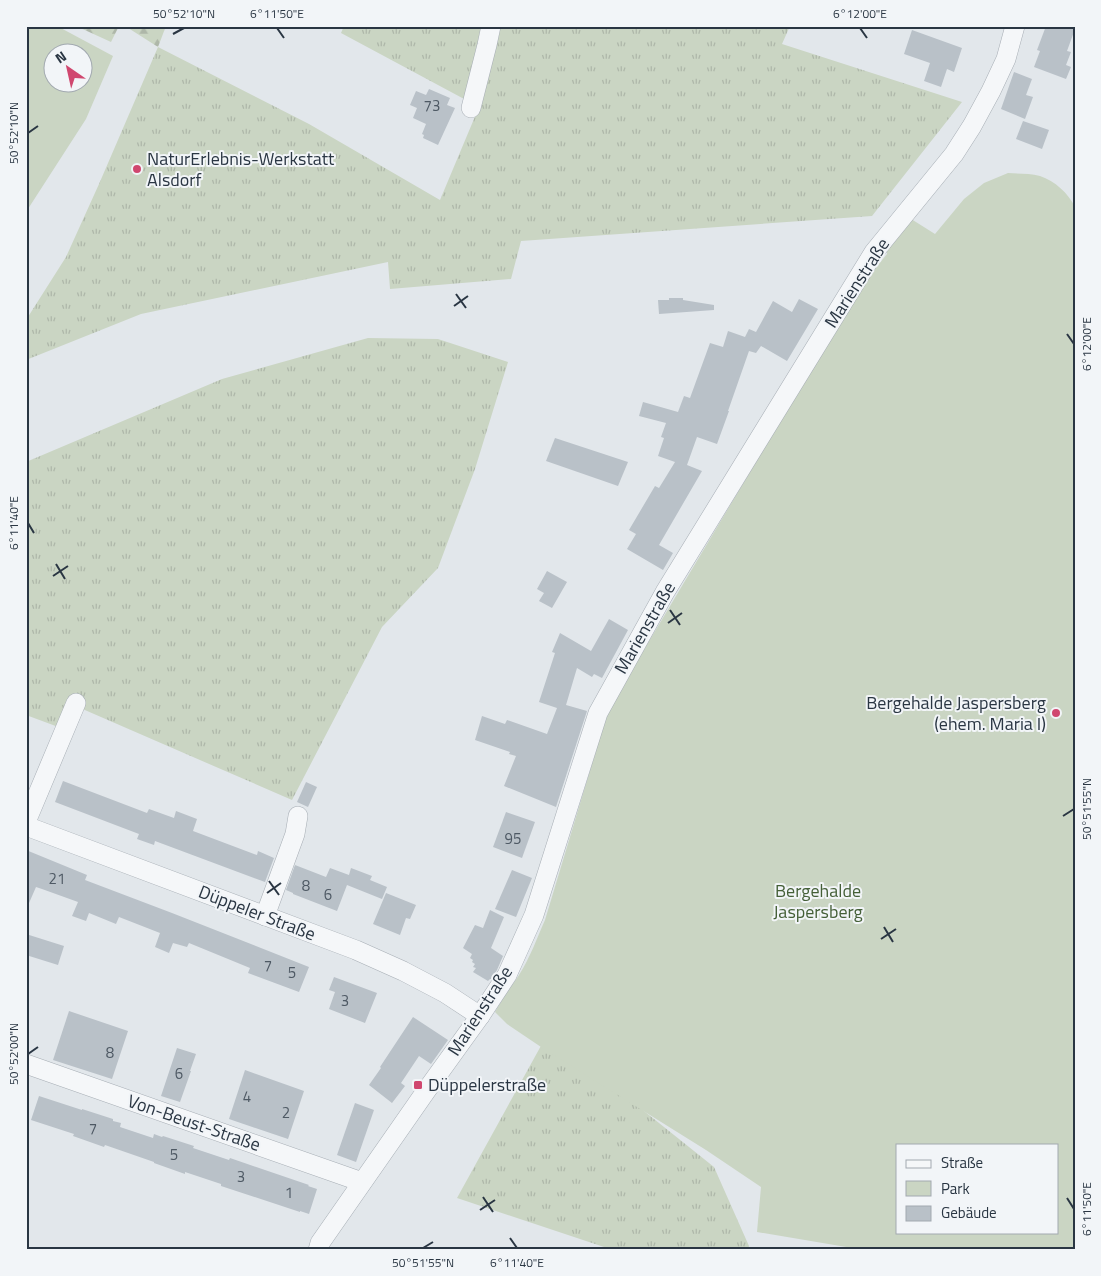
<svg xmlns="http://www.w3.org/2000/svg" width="1101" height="1276" font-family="'Titillium Web',sans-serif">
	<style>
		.grass { fill: url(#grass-tufts) }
		.forest { fill: url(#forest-firs) }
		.park { fill: #cad5c3; fill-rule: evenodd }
		.building { fill: #b9c1c8 }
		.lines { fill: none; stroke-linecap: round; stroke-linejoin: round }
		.minor-casing { stroke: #a7aeb5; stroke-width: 20 }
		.minor { stroke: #f5f7f9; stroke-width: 19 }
		.ticks { fill: none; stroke: #2a3643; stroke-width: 2 }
		.poi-dot { fill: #d0476f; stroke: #f2f5f8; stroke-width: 2 }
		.labels { text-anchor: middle; stroke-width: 4; stroke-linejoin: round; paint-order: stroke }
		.number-label { font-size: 15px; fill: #4e5964 }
		.poi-label { font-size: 18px; fill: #2a3643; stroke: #f2f5f8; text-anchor: start }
		.street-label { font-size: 18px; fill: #2a3643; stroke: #f2f5f8 }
		.park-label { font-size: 18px; fill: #445f37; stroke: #f2f5f8 }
		.neatline { fill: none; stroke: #2a3643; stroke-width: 2 }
		.ticks-label { font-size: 12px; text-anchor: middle; fill: #2a3643 }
	</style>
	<defs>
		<pattern id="grass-tufts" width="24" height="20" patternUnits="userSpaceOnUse" patternTransform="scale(1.25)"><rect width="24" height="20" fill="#cad5c3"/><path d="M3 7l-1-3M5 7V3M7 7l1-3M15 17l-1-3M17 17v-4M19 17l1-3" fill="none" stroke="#aeb7a9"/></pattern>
		<pattern id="forest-firs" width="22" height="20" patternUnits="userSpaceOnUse" patternTransform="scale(1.25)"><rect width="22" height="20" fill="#cad5c3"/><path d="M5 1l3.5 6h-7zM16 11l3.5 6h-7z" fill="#aeb7a9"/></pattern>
	</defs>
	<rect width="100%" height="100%" fill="#e2e7eb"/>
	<g class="grass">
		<polygon points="344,26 790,26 782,44 962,102 872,216 521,241 511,279 390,289 388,262 141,314 26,360 26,320 66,257 99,184 158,47 309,124 440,200 479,107 341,33"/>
		<polygon points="368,338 438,339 508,362 475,469 438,568 382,627 292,800 71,704 61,728 26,715 26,462 222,379"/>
		<polygon points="553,1024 609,1083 714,1167 749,1246 748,1250 613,1250 457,1198"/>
	</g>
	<g class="forest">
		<polygon points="76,26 119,26 111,42"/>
		<polygon points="125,26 166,26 158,47"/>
	</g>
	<g class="park">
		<path d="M26 26H57L113 56 86 119 26 212ZM52 52H82V82H52Z"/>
		<path d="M1008 173C1018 174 1030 173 1040 176 1055 181 1068 193 1075 207V1250H864L757 1232 761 1187 706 1150 544 1049 507 1024 495 1012C502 999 511 987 519 975 530 958 537 938 545 920L607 714 636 663 861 286 887 254 886 241 908 217 935 234 964 199 984 183ZM897 1145H1057V1232H897Z"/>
	</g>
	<g class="building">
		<polygon points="1046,26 1075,26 1075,29 1067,51 1071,52 1066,65 1071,67 1066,79 1034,67 1040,51 1037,50"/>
		<polygon points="912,30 962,48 954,72 947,69 941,87 924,81 930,63 904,54"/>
		<polygon points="1014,72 1032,79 1026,95 1033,97 1025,119 1001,109"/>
		<polygon points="429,89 450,98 447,105 455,108 438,145 423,138 424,135 422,134 426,124 413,118 417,108 410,105 416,91 426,95"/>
		<polygon points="1023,121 1049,130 1042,149 1016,139"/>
		<polygon points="669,298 683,298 683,300 714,305 714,310 659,314 658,300 669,300"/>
		<polygon points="799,299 818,309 787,361 761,346 756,353 749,351 728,411 729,411 717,444 697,437 687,465 702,471 659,545 673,553 663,570 627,549 636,534 629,530 655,486 659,488 675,462 658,456 664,438 661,437 666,423 639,416 643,402 678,412 684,396 690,398 710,343 723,347 728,331 745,337 749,329 756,332 773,301 792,312"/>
		<polygon points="555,438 628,462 618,486 546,461"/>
		<polygon points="547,571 567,582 552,608 539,601 544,593 537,589"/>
		<polygon points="609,619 628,630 602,678 594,674 592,677 577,668 566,705 587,711 556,807 504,786 516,756 509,754 510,752 475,740 482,716 505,724 507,720 547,734 557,708 539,702 555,653 552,652 560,633 591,651"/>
		<polygon points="63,781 147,813 149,809 174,818 176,811 197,819 193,831 257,855 258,851 274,858 265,882 155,841 154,845 137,839 139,834 55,802"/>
		<polygon points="306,782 317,787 308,807 297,802"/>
		<polygon points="506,812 535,822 522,858 493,847"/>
		<polygon points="26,850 87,875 85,880 172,913 309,967 299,992 248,973 250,968 189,943 187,947 173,943 169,953 155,947 160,933 119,917 116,924 89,913 86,921 72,916 78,902 42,889 36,887 26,910"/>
		<polygon points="295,865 326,877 330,868 349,875 351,868 372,876 370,880 387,887 382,899 347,885 337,911 293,894 293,893 286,890"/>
		<polygon points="512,870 532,878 516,917 495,909"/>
		<polygon points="386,893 416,905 410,919 406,918 400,935 373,924"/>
		<polygon points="490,910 504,917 491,948 503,956 497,970 491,979 490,979 488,981 473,972 476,968 473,967 475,964 472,962 473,960 470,958 472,954 463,948 475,925 483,928"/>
		<polygon points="26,934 64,946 58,965 26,955"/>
		<polygon points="334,977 377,993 365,1023 329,1009 335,992 329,990"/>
		<polygon points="69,1011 128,1031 112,1079 53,1060"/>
		<polygon points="413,1017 448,1040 431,1064 419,1056 401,1083 405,1086 392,1103 369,1085 381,1068 380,1067"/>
		<polygon points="177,1048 196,1054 190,1071 191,1071 180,1102 161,1096"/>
		<polygon points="245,1070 304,1091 288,1139 229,1119"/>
		<polygon points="39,1096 82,1110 82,1109 113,1119 113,1121 121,1123 120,1127 153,1138 154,1134 162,1137 163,1136 194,1146 193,1148 229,1160 230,1158 309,1185 308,1186 317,1189 309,1214 300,1211 300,1212 221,1186 221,1184 185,1172 185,1174 154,1163 154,1162 105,1145 104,1147 73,1136 74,1134 31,1120"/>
		<polygon points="355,1103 374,1110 356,1162 337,1155"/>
	</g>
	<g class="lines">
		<defs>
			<g id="minor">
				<polyline points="471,108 487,45 491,26"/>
				<polyline points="26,822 76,703"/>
				<polyline points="26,826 356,950 403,971 445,993 480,1016"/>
				<polyline points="265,916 295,834 298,816"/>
				<polyline points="26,1064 362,1182"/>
				<polyline points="318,1250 320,1243 426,1091 480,1016 507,975 534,915 598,713 665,592 874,252 954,154 972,126 991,91 1006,59 1015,26"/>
			</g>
		</defs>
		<use href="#minor" class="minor-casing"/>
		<use href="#minor" class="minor"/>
	</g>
	<path class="ticks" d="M277 28 284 38M860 28 867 38M173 34 184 28M28 133 38 126M456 294 466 308M454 306 468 296M1067 334 1074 344M28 523 34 533M56 564 65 579M53 576 68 566M670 610 680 625M668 623 682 613M1063 816 1074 809M269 881 279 895M267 893 281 883M884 927 893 942M881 939 896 929M28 1054 38 1047M483 1197 493 1212M1067 1198 1074 1209M480 1210 495 1200M510 1238 517 1248M423 1248 433 1242"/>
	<g class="poi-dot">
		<circle cx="137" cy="169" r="5"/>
		<circle cx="1056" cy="713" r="5"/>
		<rect x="413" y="1080" width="10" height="10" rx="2.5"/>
	</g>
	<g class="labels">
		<g class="number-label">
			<text x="432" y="111">73</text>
			<text x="513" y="844">95</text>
			<text x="57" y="884">21</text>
			<text x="306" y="891">8</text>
			<text x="328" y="900">6</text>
			<text x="268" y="971">7</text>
			<text x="292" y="978">5</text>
			<text x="345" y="1006">3</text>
			<text x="110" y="1058">8</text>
			<text x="179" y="1079">6</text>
			<text x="247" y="1102">4</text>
			<text x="286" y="1118">2</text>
			<text x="93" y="1134">7</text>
			<text x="174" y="1160">5</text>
			<text x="241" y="1182">3</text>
			<text x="289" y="1198">1</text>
		</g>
		<g class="poi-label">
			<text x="147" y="165">NaturErlebnis-Werkstatt<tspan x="147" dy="21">Alsdorf</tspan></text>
			<text x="1046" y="709" text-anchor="end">Bergehalde Jaspersberg<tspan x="1046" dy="21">(ehem. Maria I)</tspan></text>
			<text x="428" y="1091">Düppelerstraße</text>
		</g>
		<g class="street-label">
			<text transform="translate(857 283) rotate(-57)" y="6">Marienstraße</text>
			<text transform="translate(645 628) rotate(-60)" y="6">Marienstraße</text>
			<text transform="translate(257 913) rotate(21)" y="6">Düppeler Straße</text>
			<text transform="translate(480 1011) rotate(-57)" y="6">Marienstraße</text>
			<text transform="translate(194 1123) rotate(19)" y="6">Von-Beust-Straße</text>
		</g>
		<g class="park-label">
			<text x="818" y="897">Bergehalde<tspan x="818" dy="21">Jaspersberg</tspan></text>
		</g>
	</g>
	<rect width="1101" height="1276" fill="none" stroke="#f2f5f8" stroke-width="55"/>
	<rect x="896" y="1144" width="162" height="90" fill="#f2f5f8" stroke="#a2a9b0"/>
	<rect x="906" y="1160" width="25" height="8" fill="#f5f7f9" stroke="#a2a9b0"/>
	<text x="941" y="1168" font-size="15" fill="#2a3643">Straße</text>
	<rect x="906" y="1181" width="25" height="15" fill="#cad5c3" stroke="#a2a9b0"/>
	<text x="941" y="1194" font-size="15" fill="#2a3643">Park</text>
	<rect x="906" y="1206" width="25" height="15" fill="#b9c1c8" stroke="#a2a9b0"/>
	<text x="941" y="1218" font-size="15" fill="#2a3643">Gebäude</text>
	<g transform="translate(68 68) rotate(326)"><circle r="24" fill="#f2f5f8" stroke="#a2a9b0"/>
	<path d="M0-4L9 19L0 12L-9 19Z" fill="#d0476f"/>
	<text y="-8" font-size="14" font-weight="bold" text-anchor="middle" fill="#2a3643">N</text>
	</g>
	<rect x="28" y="28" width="1046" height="1220" class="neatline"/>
	<g class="ticks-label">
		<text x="184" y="18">50°52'10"N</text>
		<text x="277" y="18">6°11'50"E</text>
		<text x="860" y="18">6°12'00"E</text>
		<text transform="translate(14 133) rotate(-90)" y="4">50°52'10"N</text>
		<text transform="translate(1087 344) rotate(-90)" y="4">6°12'00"E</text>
		<text transform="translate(14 523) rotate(-90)" y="4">6°11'40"E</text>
		<text transform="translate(1087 809) rotate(-90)" y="4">50°51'55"N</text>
		<text transform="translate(14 1054) rotate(-90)" y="4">50°52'00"N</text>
		<text transform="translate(1087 1209) rotate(-90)" y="4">6°11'50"E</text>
		<text x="423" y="1267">50°51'55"N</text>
		<text x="517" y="1267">6°11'40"E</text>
	</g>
</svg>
